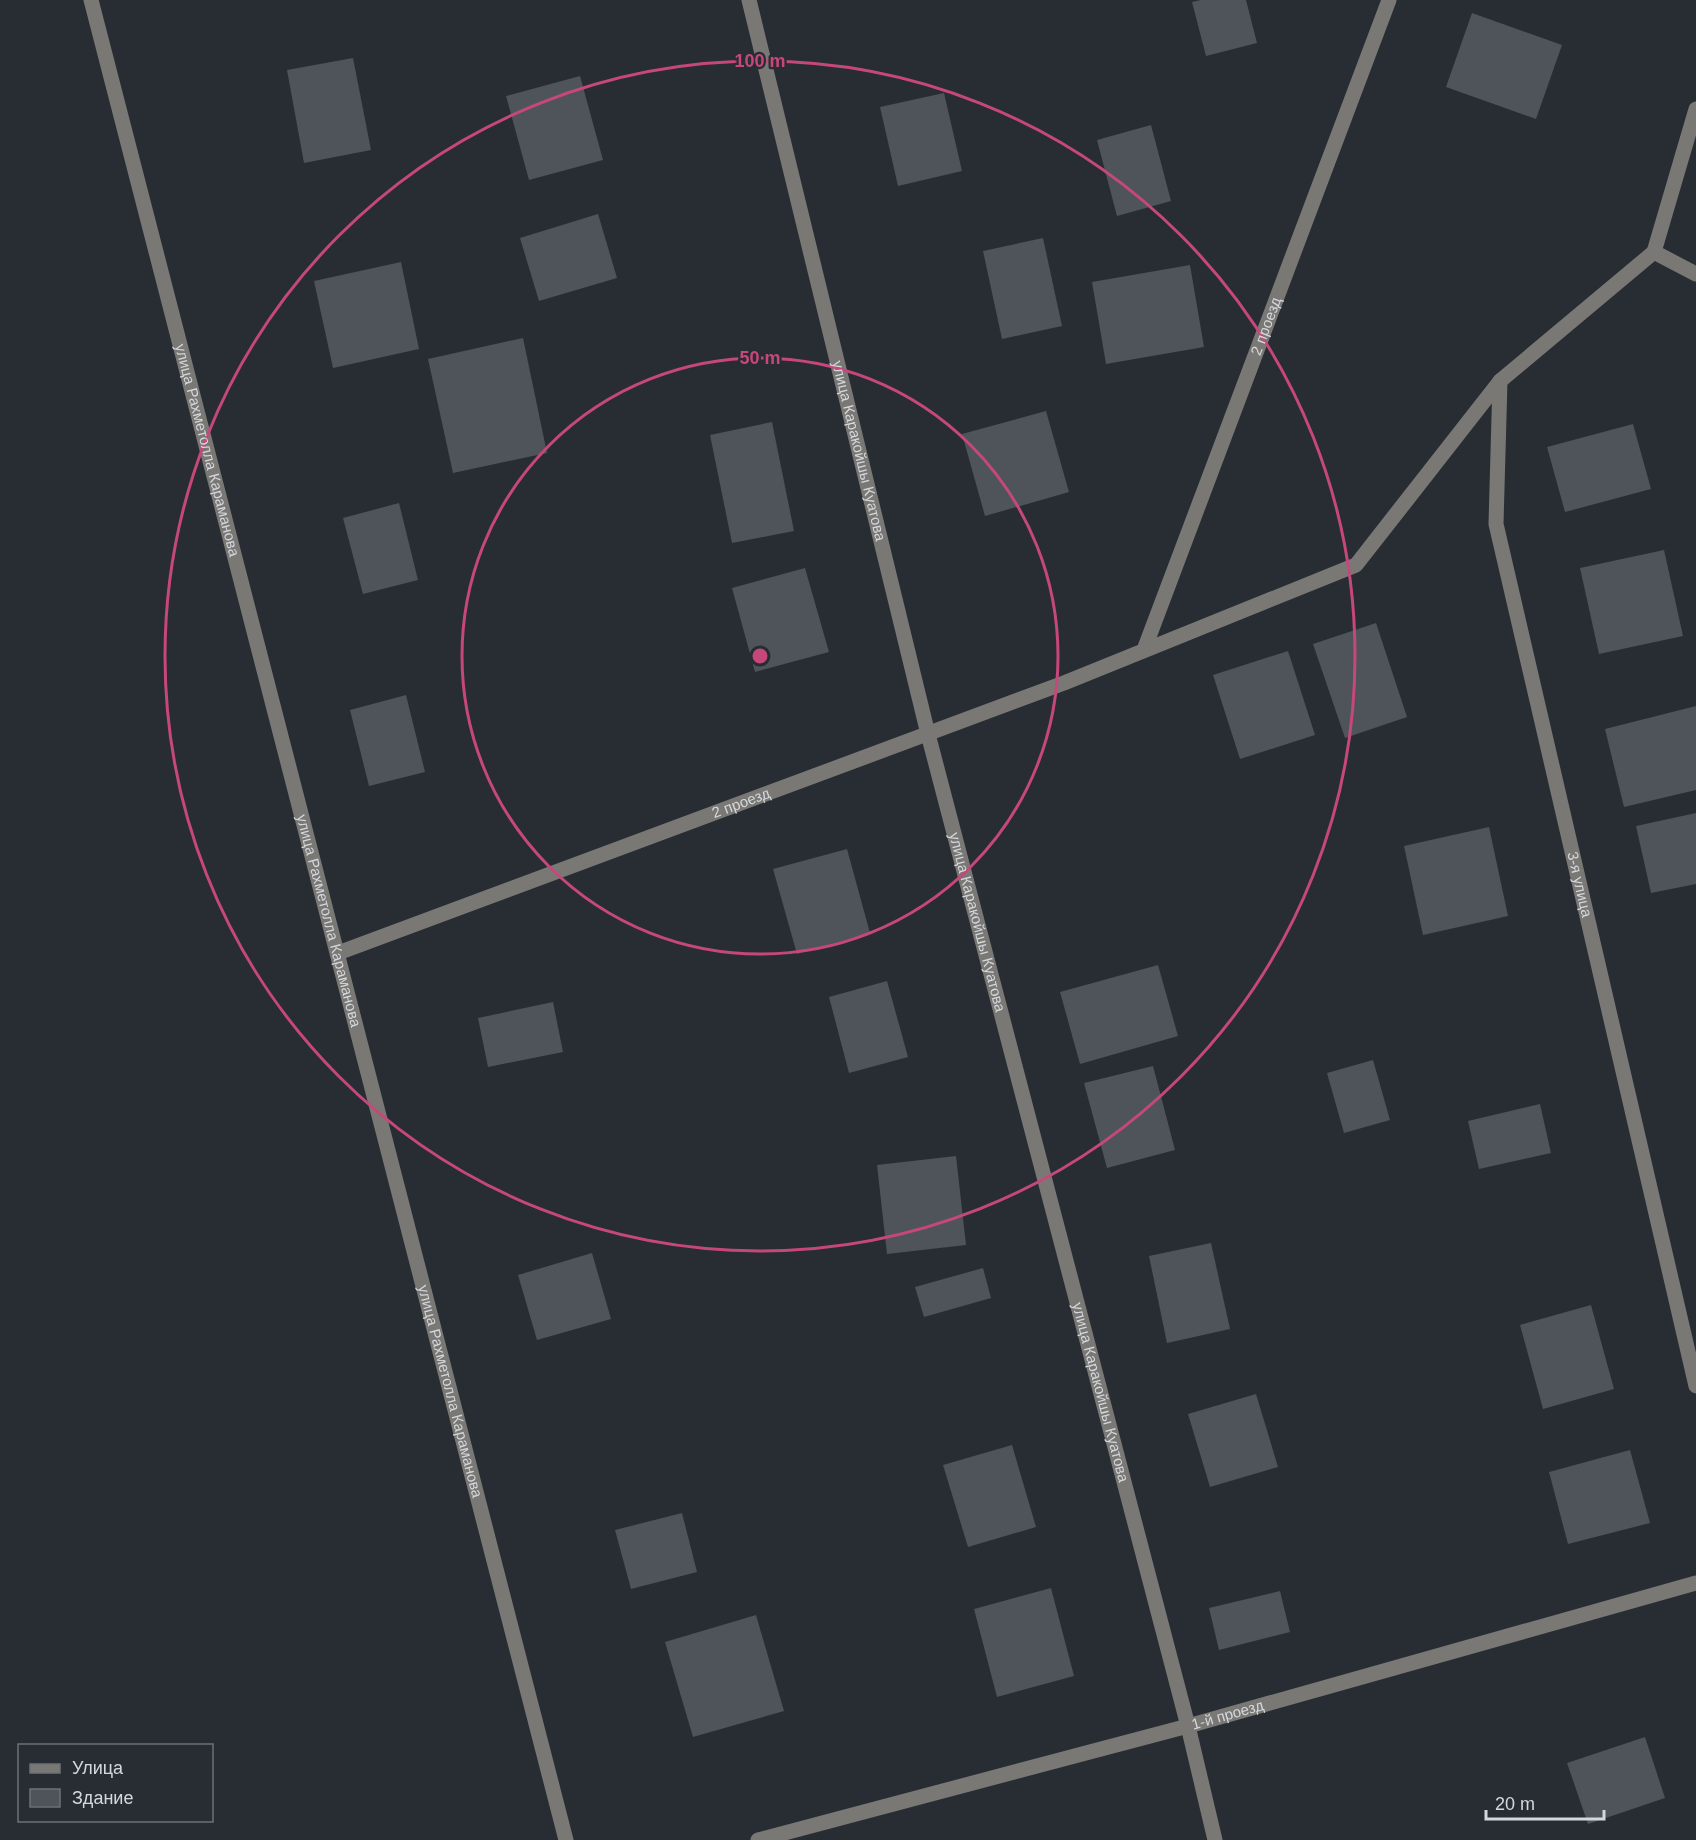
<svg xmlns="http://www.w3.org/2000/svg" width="1696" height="1840" font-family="Helvetica,sans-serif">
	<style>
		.building { fill: #4e545a }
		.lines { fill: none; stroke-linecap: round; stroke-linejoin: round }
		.minor { stroke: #7a7875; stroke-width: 15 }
		.ring { fill: none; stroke: #c6487b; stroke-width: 3 }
		.labels { text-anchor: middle; stroke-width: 4.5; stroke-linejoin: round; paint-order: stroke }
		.street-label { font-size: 15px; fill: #d4d8dc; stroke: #272d32 }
		.centre { fill: #c6487b; stroke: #272d32; stroke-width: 3 }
		.ring-label { font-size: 18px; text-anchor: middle; font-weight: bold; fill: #c6487b; stroke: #272d32; stroke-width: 4.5; stroke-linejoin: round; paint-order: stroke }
	</style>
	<rect width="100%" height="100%" fill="#272d32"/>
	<g class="building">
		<polygon points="1201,0 1246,0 1257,43 1206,56 1192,2"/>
		<polygon points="1472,13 1562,45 1536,119 1446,87"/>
		<polygon points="353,58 371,150 304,163 287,70"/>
		<polygon points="580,76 603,160 529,180 506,96"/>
		<polygon points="944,93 962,171 898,186 880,107"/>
		<polygon points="1151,125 1171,201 1117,216 1097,140"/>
		<polygon points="598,214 617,278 539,301 520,238"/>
		<polygon points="1043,238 1062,326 1002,339 983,251"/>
		<polygon points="401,262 419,349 333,368 314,281"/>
		<polygon points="1190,265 1204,347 1106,364 1092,282"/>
		<polygon points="523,338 547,453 453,473 428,359"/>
		<polygon points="1046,411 1069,492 985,516 962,434"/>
		<polygon points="772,422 794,531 732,543 710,435"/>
		<polygon points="1633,424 1651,489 1565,512 1547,447"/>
		<polygon points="399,503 418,580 363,594 343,518"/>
		<polygon points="1664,550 1683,636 1599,654 1580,568"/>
		<polygon points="805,568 829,652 755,672 732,588"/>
		<polygon points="1376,623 1407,717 1345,738 1313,644"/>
		<polygon points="1288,651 1315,735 1240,759 1213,675"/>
		<polygon points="406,695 425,772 369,786 350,710"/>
		<polygon points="1696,706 1696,790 1624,807 1605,729"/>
		<polygon points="1696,813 1696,884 1651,893 1636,826"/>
		<polygon points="1489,827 1508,916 1423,935 1404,846"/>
		<polygon points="847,849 870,933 797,954 773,869"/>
		<polygon points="1158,965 1178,1036 1080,1064 1060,992"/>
		<polygon points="887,981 908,1057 849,1073 829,997"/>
		<polygon points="553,1002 563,1052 488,1067 478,1018"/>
		<polygon points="1373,1060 1390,1120 1344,1133 1327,1073"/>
		<polygon points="1153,1066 1175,1150 1107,1168 1084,1083"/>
		<polygon points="1540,1104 1551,1153 1479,1169 1468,1121"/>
		<polygon points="956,1156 966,1245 887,1254 877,1165"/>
		<polygon points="1211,1243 1230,1329 1167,1343 1149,1256"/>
		<polygon points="592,1253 611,1319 537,1340 518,1275"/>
		<polygon points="983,1268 991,1298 924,1317 915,1287"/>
		<polygon points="1591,1305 1614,1389 1543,1409 1520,1325"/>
		<polygon points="1256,1394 1278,1467 1210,1487 1188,1414"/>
		<polygon points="1012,1445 1036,1527 968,1547 943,1465"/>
		<polygon points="1630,1450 1650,1523 1568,1544 1549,1472"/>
		<polygon points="682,1513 697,1572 631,1589 615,1530"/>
		<polygon points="1051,1588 1074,1676 997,1697 974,1609"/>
		<polygon points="1280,1591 1290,1632 1219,1650 1209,1608"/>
		<polygon points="756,1615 784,1711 693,1737 665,1642"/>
		<polygon points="1645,1737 1665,1798 1588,1824 1567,1763"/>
	</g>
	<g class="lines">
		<g class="minor">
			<path id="s1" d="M91 0 566 1840"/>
			<path id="s2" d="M749 0 928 734 1188 1726 1215 1840"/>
			<polyline points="1654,252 1696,109"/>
			<polyline points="1654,252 1696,274"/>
			<path id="s3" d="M1500 381 1496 524 1696 1386"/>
			<path id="s4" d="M1144 650 1389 0"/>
			<path id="s5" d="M338 953 1064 683 1356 565 1500 381 1654 252"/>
			<path id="s6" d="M758 1840 1188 1726 1696 1583"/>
		</g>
	</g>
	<g class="ring">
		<circle cx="760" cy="656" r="298"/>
		<circle cx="760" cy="656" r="595"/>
	</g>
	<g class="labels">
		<g class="street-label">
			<text dy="5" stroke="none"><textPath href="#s4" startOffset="346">2 проезд</textPath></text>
			<text dy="5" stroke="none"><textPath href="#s1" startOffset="465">улица Рахметолла Караманова</textPath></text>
			<text dy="5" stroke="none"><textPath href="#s2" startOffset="464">улица Каракойшы Куатова</textPath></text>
			<text dy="5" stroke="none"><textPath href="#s5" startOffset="430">2 проезд</textPath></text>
			<text dy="5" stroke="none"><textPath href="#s3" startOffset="513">3-я улица</textPath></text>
			<text dy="5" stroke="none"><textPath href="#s1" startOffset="951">улица Рахметолла Караманова</textPath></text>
			<text dy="5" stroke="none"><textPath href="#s2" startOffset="950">улица Каракойшы Куатова</textPath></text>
			<text dy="5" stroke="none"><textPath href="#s1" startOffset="1437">улица Рахметолла Караманова</textPath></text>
			<text dy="5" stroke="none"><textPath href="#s2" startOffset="1436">улица Каракойшы Куатова</textPath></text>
			<text dy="5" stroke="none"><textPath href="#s6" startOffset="486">1-й проезд</textPath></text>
		</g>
	</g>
	<circle cx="760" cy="656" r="9" class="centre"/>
	<g class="ring-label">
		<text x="760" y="67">100 m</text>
		<text x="760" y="364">50 m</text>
	</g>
	<rect x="18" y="1744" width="195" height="78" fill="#272d32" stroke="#6c7176" stroke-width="1.5"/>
	<rect x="30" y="1764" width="30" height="9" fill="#7a7875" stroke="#6c7176" stroke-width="1.5"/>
	<text x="72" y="1774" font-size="18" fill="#d4d8dc">Улица</text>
	<rect x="30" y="1789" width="30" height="18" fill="#4e545a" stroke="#6c7176" stroke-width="1.5"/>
	<text x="72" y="1804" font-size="18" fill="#d4d8dc">Здание</text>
	<path d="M1486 1810v9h118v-9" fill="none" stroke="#d4d8dc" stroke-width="3"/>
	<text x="1495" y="1810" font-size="18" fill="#d4d8dc" stroke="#272d32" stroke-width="4.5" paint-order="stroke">20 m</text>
</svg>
